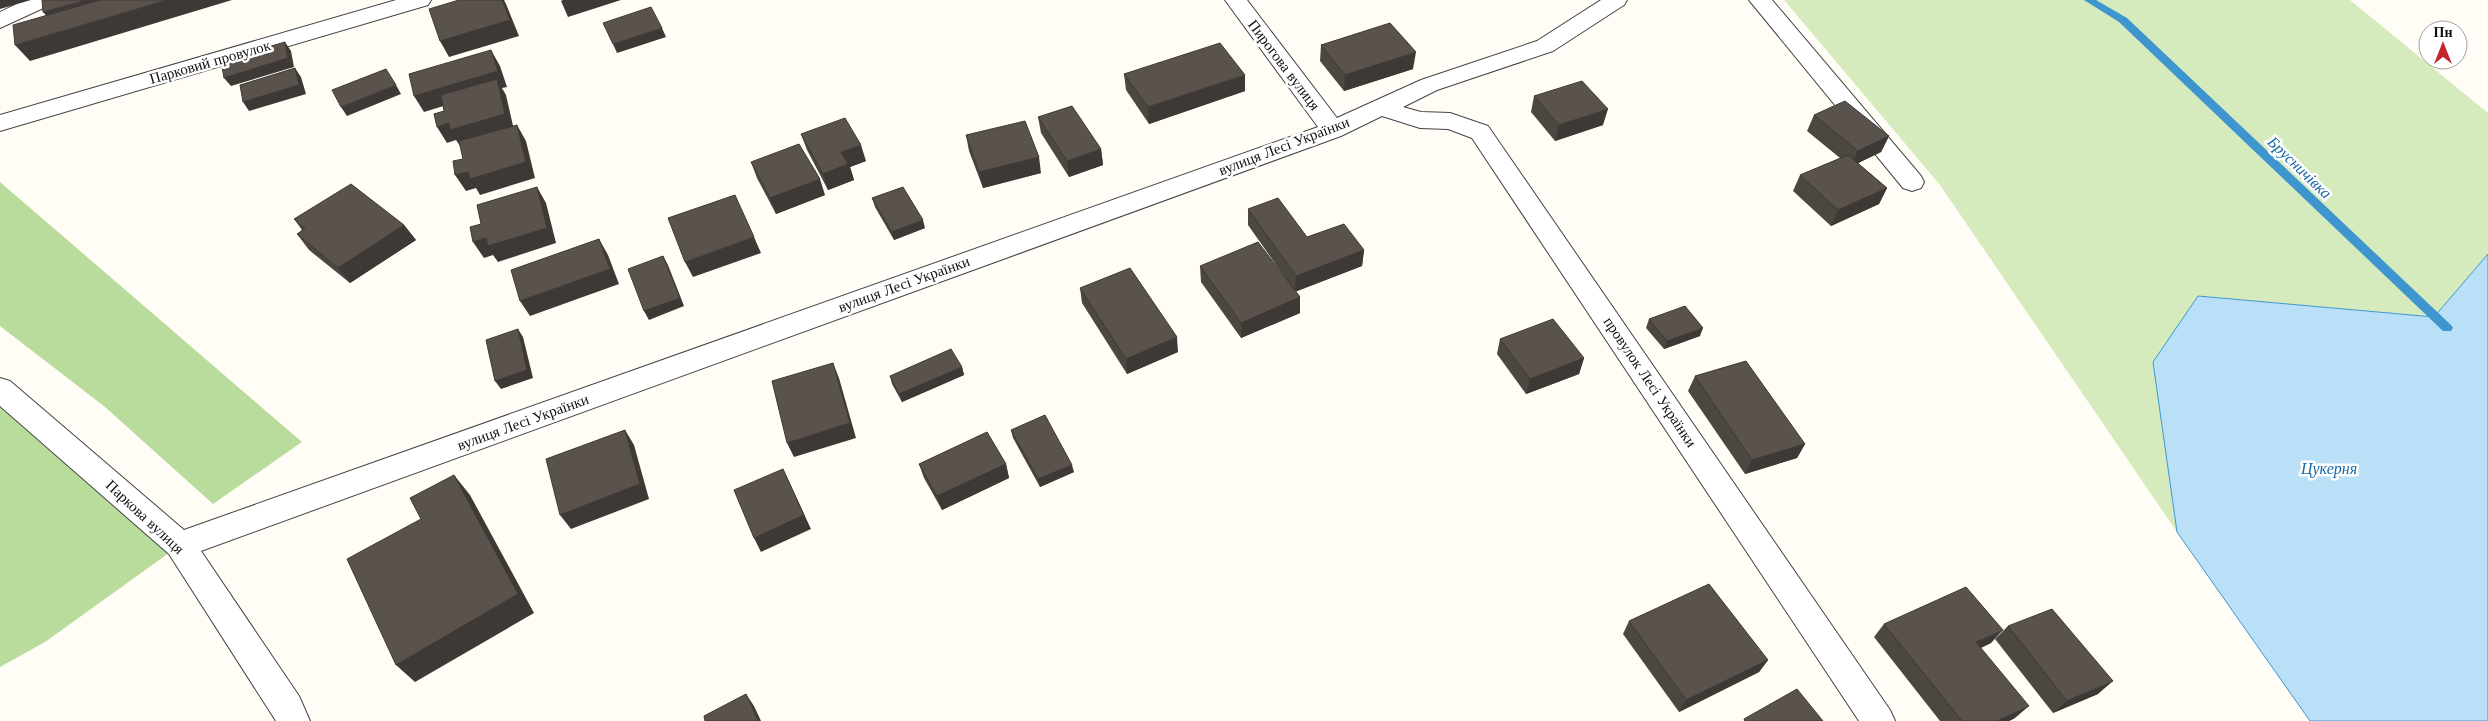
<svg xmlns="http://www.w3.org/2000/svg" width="2488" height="721" font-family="'Libre Baskerville',serif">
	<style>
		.green { fill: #d5ebbd }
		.forest { fill: #b9dc9c }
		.water { fill: #b9e0f7; stroke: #3f96cf }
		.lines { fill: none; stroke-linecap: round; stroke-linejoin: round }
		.stream { fill: #3f96cf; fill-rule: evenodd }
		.minor-casing { stroke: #444; stroke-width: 2 }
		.minor { fill: #fff; fill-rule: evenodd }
		.wall { fill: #4d4742 }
		.shaded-wall { fill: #3f3936 }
		.building { fill: #5a524d; stroke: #3f3936 }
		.labels { text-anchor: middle; stroke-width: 5; stroke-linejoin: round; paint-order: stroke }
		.street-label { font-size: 15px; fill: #111; stroke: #fff }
		.water-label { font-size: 16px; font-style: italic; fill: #1768a6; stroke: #fff }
	</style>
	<rect width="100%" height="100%" fill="#fffdf5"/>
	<polygon class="green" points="1784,0 2350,0 2488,113 2488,254 2434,317 2198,296 2153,362 2177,532 1940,185"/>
	<g class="forest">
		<polygon points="0,182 302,442 213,504 105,407 0,326"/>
		<polygon points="0,389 180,545 45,642 0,667"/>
	</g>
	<polygon class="water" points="2488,254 2488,721 2310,721 2177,532 2153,362 2198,296 2434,317"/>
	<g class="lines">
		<polygon class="stream" points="2084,0 2096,0 2127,18 2451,325 2453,328 2451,331 2443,331 2119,22"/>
		<defs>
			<g id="minor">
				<polygon points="25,0 53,0 50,5 0,28 0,12"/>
				<polygon points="396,0 431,0 428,5 0,131 0,115"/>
				<polygon points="1225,0 1247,0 1337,118 1421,80 1537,41 1601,0 1627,0 1624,5 1553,51 1437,90 1403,107 1421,112 1450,113 1488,126 1890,710 1895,721 1859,721 1472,138 1448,129 1420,128 1382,116 1341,136 201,551 299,696 310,721 276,721 169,554 0,406 0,378 10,381 184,530 1318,127"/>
				<polygon points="1749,0 1772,0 1921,176 1924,182 1921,188 1912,191 1903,188"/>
			</g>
		</defs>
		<use href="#minor" class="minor-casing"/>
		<use href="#minor" class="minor"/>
	</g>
	<g class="wall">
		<polygon points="1321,45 1413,69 1344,91 1320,61"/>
		<polygon points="1124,74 1245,91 1149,124 1126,90"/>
		<polygon points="1534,96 1603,125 1555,141 1531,112"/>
		<polygon points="1814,115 1889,136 1881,152 1858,163 1887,188 1879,204 1831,226 1793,191 1800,175 1840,158 1807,131"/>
		<polygon points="1038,117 1101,149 1103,165 1069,177 1041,133"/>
		<polygon points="801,134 866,161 850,167 854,180 828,190 807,150"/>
		<polygon points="966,135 1041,173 983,188 969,151"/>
		<polygon points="751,162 825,195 776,214 757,178"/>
		<polygon points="872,198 925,228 894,240 875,207"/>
		<polygon points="1248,209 1307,237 1364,250 1362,266 1296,291 1300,297 1300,313 1241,338 1201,282 1200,266 1286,279 1248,225"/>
		<polygon points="294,219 404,225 416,240 350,283 309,250 297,234 302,230"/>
		<polygon points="1080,288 1178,352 1127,374 1082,303"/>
		<polygon points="1649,319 1700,336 1664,349 1646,328"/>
		<polygon points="1500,339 1584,358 1579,374 1526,394 1497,354"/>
		<polygon points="962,367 964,375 902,402 892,384 890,376"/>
		<polygon points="1695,376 1805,444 1797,458 1745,474 1688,391"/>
		<polygon points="1011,430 1074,472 1040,487 1013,438"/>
		<polygon points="919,464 1006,464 1009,478 942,510 924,478"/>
		<polygon points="1629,621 1768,660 1759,672 1679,712 1623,634"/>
		<polygon points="1884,624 1991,643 1981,648 2015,718 2009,721 1940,721 1874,637"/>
		<polygon points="2008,626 2098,694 2053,713 1995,639"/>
	</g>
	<g class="shaded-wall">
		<polygon points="0,0 31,0 0,9"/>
		<polygon points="86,0 155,0 57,28 43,12"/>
		<polygon points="167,0 232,0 30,61 15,45"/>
		<polygon points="502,0 504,0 506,4 519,36 449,57 440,41"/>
		<polygon points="563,0 621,0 568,17 561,1"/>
		<polygon points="662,28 666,37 617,53 613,44"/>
		<polygon points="285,42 291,51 294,67 231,86 224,78"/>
		<polygon points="491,50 500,66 507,87 502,88 506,95 514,130 460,146 456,140 447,143 437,127 499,89 424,112 414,96"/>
		<polygon points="1416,52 1413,69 1344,91 1345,75"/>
		<polygon points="295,68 301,77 306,94 249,111 243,102"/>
		<polygon points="1245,75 1245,91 1149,124 1148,107"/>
		<polygon points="396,85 401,94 347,116 341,107"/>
		<polygon points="1608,109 1603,125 1555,141 1559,125"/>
		<polygon points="517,125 526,141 535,178 480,195 476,188 466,191 455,175"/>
		<polygon points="1889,136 1881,152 1850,167 1858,151"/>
		<polygon points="861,145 866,161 850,167 854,180 828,190 823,174 841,152"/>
		<polygon points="1101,149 1103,165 1069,177 1067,161"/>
		<polygon points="1039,157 1041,173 983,188 979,172"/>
		<polygon points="820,179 825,195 776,214 770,198"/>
		<polygon points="537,187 546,203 556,243 498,262 493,255 484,258 473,242"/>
		<polygon points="1887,188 1879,204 1831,226 1838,210"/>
		<polygon points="923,220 925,228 894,240 892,232"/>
		<polygon points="404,225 416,240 350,283 338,268"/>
		<polygon points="754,237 761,253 693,277 685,262"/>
		<polygon points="599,239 608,255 619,284 530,316 520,301"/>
		<polygon points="1364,250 1362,266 1295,292 1296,276"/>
		<polygon points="663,256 668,265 684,306 649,320 644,311"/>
		<polygon points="1300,297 1300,313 1241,338 1241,323"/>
		<polygon points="1703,328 1700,336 1664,349 1667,341"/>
		<polygon points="518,329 523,337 533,378 501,389 495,381"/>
		<polygon points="1177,337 1178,352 1127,374 1126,359"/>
		<polygon points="1584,358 1579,374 1526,394 1530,379"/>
		<polygon points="833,363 839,378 856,438 794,457 787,443"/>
		<polygon points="962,367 964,375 902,402 899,394"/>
		<polygon points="625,430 634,445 649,499 571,529 560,515"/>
		<polygon points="1805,444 1797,458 1745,474 1752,460"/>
		<polygon points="1006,464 1009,478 942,510 937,496"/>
		<polygon points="1072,465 1074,472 1040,487 1038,479"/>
		<polygon points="783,469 811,529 761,552 754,538"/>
		<polygon points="454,475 470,495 534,613 415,682 396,665"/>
		<polygon points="2003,630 1991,643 1964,655 1976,642"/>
		<polygon points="1768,660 1759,672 1679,712 1686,700"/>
		<polygon points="2113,681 2098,694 2053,713 2067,701"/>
		<polygon points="746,694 754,706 761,721 758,721"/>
		<polygon points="2029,706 2015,718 2009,721 1997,721"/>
	</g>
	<g class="building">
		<polygon points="42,0 86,0 43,12"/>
		<polygon points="100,0 167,0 15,45 13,25"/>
		<polygon points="459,0 502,0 510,20 440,41 429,9"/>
		<polygon points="651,7 662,28 613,44 603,23"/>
		<polygon points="1390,23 1416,52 1345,75 1321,45"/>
		<polygon points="285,42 288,58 224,78 221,61"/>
		<polygon points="1220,43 1245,75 1148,107 1124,74"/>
		<polygon points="491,50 498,71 414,96 409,74"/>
		<polygon points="295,68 299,85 243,102 240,85"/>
		<polygon points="386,69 396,85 341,107 332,90"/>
		<polygon points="497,79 505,114 450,130 449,123 437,127 434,114 444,111 441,95"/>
		<polygon points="1582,81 1608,109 1559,125 1534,96"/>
		<polygon points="1845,101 1889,136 1858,151 1814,115"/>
		<polygon points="1072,106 1101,149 1067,161 1038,117"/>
		<polygon points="845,118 861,145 841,152 848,164 823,174 801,134"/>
		<polygon points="1025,121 1039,157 979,172 966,135"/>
		<polygon points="517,125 526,162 470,179 468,172 455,175 453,161 463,159 459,141"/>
		<polygon points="799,144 820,179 770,198 751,162"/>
		<polygon points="1848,155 1887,188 1838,210 1800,175"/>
		<polygon points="351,184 404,225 338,268 297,234 305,229 294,219"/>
		<polygon points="537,187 547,228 488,246 486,238 473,242 470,227 481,224 477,205"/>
		<polygon points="903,187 923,220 892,232 872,198"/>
		<polygon points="735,195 754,237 685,262 668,218"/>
		<polygon points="1278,198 1307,237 1344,224 1364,250 1296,276 1248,209"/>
		<polygon points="599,239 610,269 520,301 511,270"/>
		<polygon points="1258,242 1300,297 1241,323 1200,266"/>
		<polygon points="663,256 680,298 644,311 628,269"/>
		<polygon points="1130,268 1177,337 1126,359 1080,288"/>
		<polygon points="1685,306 1703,328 1667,341 1649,319"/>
		<polygon points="1553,319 1584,358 1530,379 1500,339"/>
		<polygon points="518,329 527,370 495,381 486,340"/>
		<polygon points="951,349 962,367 899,394 890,376"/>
		<polygon points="1746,361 1805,444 1752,460 1695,376"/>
		<polygon points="833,363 850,423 787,443 772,381"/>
		<polygon points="1045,415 1072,465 1038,479 1011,430"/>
		<polygon points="625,430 640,484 560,515 546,459"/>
		<polygon points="987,432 1006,464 937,496 919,464"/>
		<polygon points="783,469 804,515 754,538 734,490"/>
		<polygon points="454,475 518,594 396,665 347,559 421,519 410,498"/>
		<polygon points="1709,584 1768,660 1686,700 1629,621"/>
		<polygon points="1966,587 2003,630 1976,642 2029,706 1997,721 1962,721 1884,624"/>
		<polygon points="2052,609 2113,681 2067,701 2008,626"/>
		<polygon points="1797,689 1823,721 1745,721 1744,719"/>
		<polygon points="746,694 758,721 705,721 704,716"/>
	</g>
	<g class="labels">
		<g class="street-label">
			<text transform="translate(210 62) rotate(-16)" y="5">Парковий провулок</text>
			<text transform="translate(1284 65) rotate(53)" y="5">Пирогова вулиця</text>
			<text transform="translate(1284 146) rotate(-21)" y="5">вулиця Лесі Українки</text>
			<text transform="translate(904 284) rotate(-20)" y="5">вулиця Лесі Українки</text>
			<text transform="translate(1650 382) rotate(56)" y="5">провулок Лесі Українки</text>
			<text transform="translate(523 422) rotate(-20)" y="5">вулиця Лесі Українки</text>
			<text transform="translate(145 517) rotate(43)" y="5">Паркова вулиця</text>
		</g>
		<g class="water-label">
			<text transform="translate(2300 167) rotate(44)" y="6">Брусничівка</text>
			<text x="2329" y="474">Цукерня</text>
		</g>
	</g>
	<g transform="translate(2443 45)"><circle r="24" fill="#ffffff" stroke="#a0a0a0"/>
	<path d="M0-4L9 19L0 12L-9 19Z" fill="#c4262e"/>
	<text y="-8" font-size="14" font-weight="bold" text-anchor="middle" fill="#111111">Пн</text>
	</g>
</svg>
